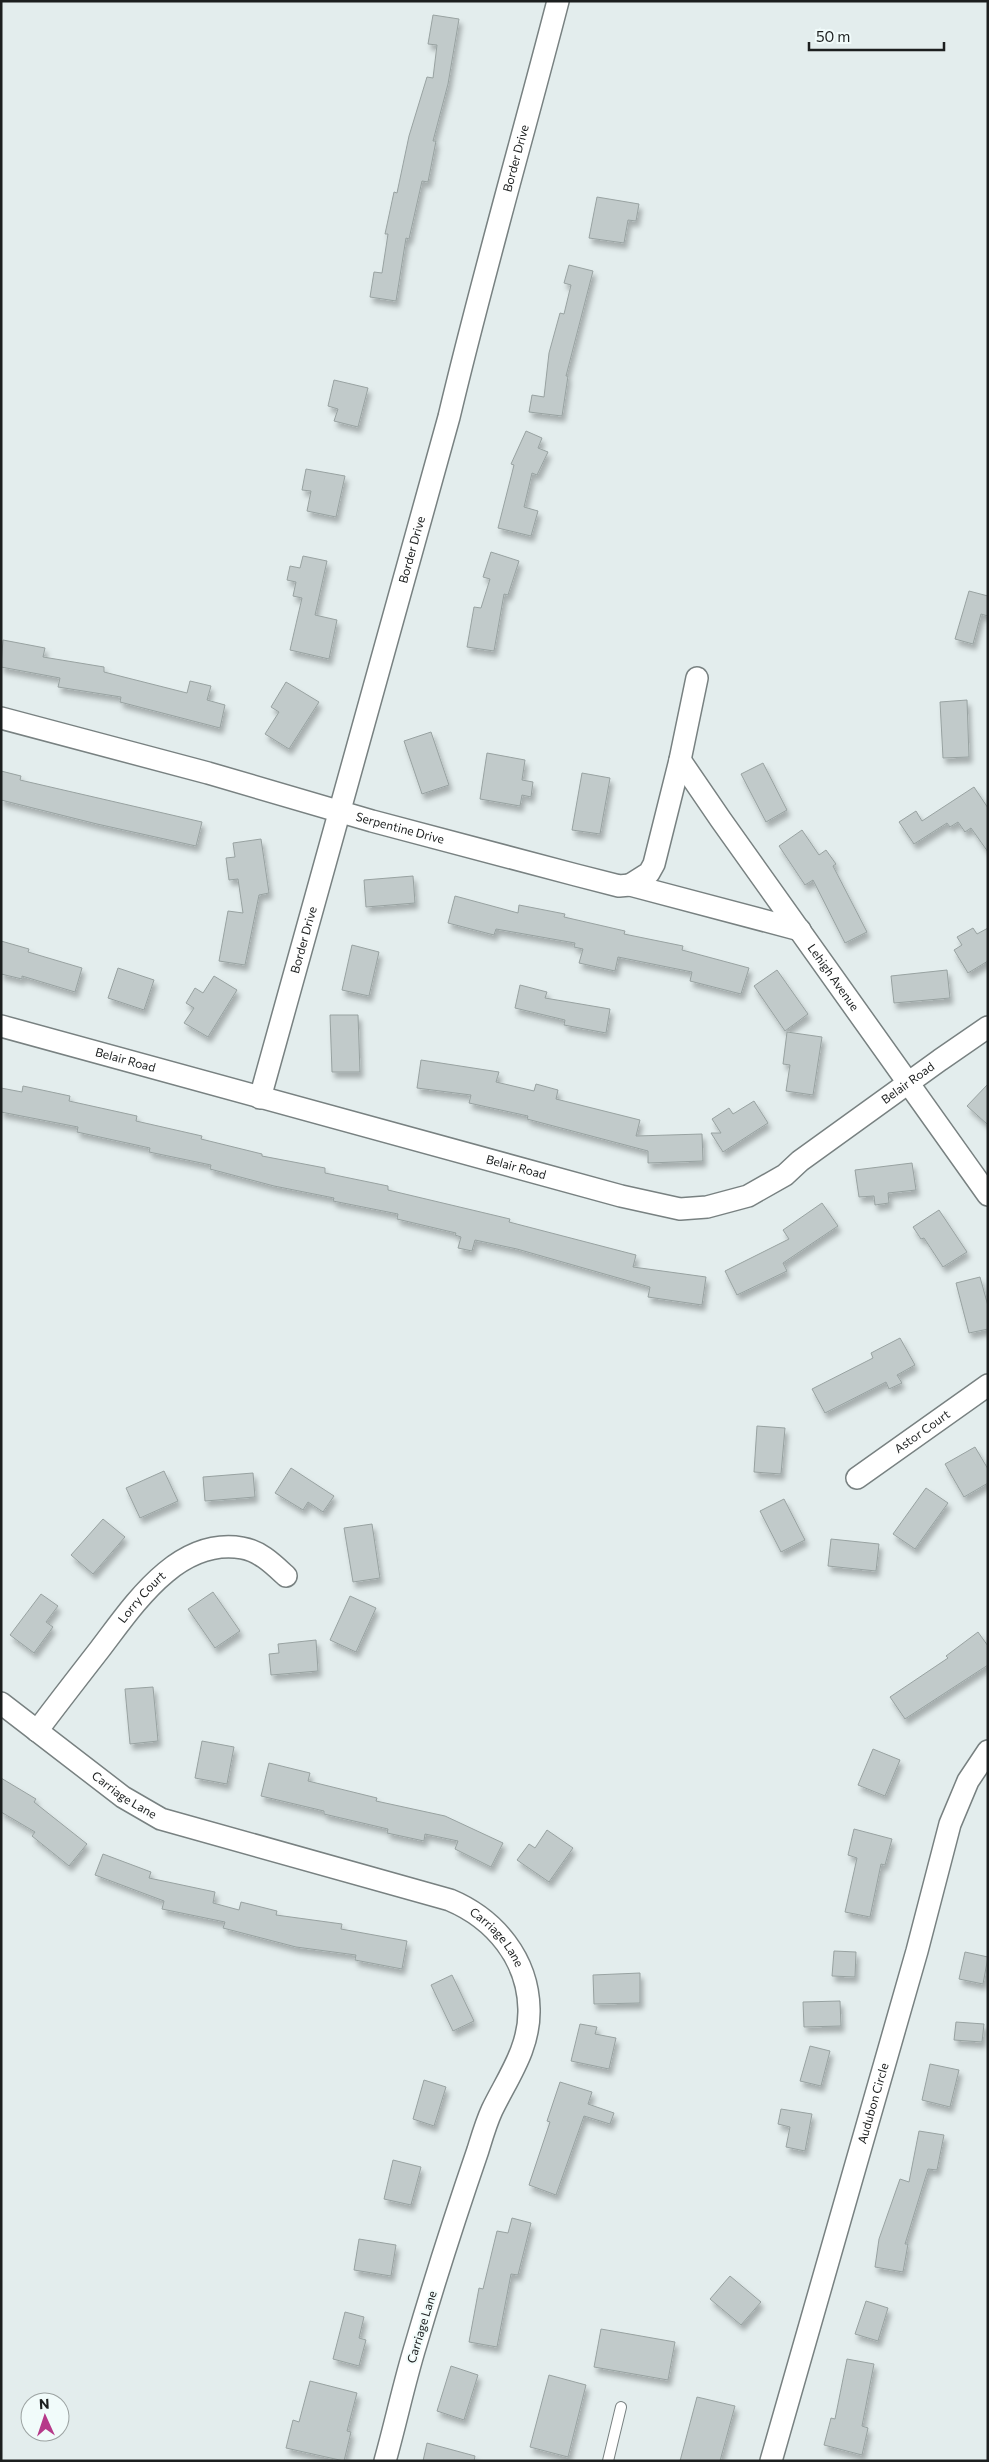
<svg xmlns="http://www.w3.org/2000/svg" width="989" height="2462" font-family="Commissioner,sans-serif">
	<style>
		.building { fill: #c1caca; stroke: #98a2a1; filter: url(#shadow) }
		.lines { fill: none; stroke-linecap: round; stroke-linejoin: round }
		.service-casing { stroke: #788181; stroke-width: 12 }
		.minor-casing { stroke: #788181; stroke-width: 24 }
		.service { stroke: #fff; stroke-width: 10 }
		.minor { stroke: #fff; stroke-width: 21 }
		.labels { text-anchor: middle; stroke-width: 4; stroke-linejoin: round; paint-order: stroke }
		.street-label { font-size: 12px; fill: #1c1f1f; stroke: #f1fbfa }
	</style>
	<defs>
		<filter id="shadow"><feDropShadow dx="3" dy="5.5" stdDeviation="2.5" flood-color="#0004"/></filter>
	</defs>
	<rect width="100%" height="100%" fill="#e3eded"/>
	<g class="building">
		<polygon points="433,15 459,19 448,84 433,141 436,141 428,182 422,181 409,239 406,238 396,301 370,297 374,272 382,273 388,234 385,234 394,192 397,193 409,136 427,77 433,78 437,45 428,44"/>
		<polygon points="597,197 639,204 636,221 628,220 624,243 589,238"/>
		<polygon points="569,265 593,271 566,376 568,376 562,416 529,412 532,395 544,397 549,353 560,313 564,314 571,285 564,283"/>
		<polygon points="334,380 368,388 358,427 334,421 338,409 328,406"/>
		<polygon points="526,431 542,438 538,448 548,452 537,475 532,473 524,507 538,511 531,536 498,528 514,465 511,464"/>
		<polygon points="306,469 345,476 336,517 307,511 311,491 302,490"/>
		<polygon points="491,552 519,561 508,595 504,594 494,651 467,647 474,607 481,608 490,579 483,577"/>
		<polygon points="303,556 327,561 315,615 337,620 329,659 290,650 302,598 293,596 296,582 287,580 290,566 300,568"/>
		<polygon points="969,591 988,596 988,616 981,614 973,644 955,639"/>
		<polygon points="3,640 45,648 43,657 104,667 104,672 187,693 190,681 211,686 207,700 225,705 220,728 120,702 121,697 58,687 60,678 1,667"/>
		<polygon points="286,682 319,702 289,749 265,734 279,712 271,707"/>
		<polygon points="967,700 969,757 943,758 940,702"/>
		<polygon points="431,732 449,785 422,794 404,741"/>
		<polygon points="487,753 525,760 522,780 533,782 531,797 522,795 520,806 480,799"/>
		<polygon points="763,763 787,810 766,822 741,774"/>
		<polygon points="1,771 21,776 20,780 202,822 196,846 97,824 1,800"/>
		<polygon points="582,773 610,778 600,834 572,830"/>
		<polygon points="974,787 988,808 988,852 971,828 965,832 958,822 950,827 947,823 914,844 899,822 916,811 922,821"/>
		<polygon points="802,830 819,855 826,850 836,864 833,866 867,932 845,943 813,880 805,885 779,846"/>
		<polygon points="261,839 269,893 259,895 245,965 219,961 228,911 243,913 238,879 229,880 226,858 235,857 233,843"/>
		<polygon points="413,876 415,903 366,907 364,880"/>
		<polygon points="455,896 518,913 519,905 565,914 564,917 625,931 624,934 683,946 682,950 749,968 741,994 690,981 692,972 618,957 615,971 579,963 583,949 574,947 575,943 496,929 494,935 448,923"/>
		<polygon points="973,928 977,934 988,928 988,961 968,973 954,950 962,945 957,937"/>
		<polygon points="1,941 29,949 28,952 82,968 75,992 22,976 22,979 1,974"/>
		<polygon points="352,945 379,952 369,996 342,990"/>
		<polygon points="118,968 154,980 144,1010 108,998"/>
		<polygon points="777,970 808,1014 785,1031 754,986"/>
		<polygon points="947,970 950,998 894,1003 891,976"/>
		<polygon points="214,976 237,990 208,1037 184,1023 194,1008 186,1003 195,988 203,993"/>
		<polygon points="520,985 547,992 545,998 610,1009 606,1033 564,1025 565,1020 515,1008"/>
		<polygon points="330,1015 358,1015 360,1072 332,1072"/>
		<polygon points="787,1032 822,1037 813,1095 786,1091 790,1065 783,1064"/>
		<polygon points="421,1060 499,1072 496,1082 534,1091 536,1084 558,1090 556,1099 640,1120 636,1136 702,1134 703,1161 648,1163 648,1151 527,1119 528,1116 469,1103 471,1095 417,1088"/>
		<polygon points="988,1084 988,1125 967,1106"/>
		<polygon points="23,1086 70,1096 69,1101 137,1116 136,1121 202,1136 201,1139 262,1154 262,1156 325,1168 325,1173 388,1186 388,1190 510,1219 509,1222 636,1255 633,1267 706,1277 702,1305 648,1297 650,1287 517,1249 475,1240 472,1251 458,1248 461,1237 455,1235 456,1233 397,1219 398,1214 333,1201 334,1198 274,1186 210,1169 211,1165 149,1152 150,1148 77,1132 78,1127 1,1112 1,1088 22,1092"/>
		<polygon points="754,1101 768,1123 723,1152 711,1133 721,1133 712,1119 729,1108 733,1114"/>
		<polygon points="912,1163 916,1190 888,1193 889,1203 875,1205 874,1196 859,1197 855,1170"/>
		<polygon points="822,1203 838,1226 783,1263 787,1271 737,1295 725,1271 789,1239 783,1230"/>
		<polygon points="939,1210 967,1252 943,1267 924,1238 921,1239 913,1227"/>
		<polygon points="980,1277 988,1306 988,1329 969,1333 956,1283"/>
		<polygon points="900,1338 915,1365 897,1375 902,1383 889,1389 886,1382 825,1413 812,1389 873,1358 871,1353"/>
		<polygon points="757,1426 785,1428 781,1474 754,1472"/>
		<polygon points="975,1447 988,1469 988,1483 964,1497 945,1464"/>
		<polygon points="291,1468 334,1496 323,1512 308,1502 303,1510 275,1493"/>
		<polygon points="164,1471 178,1501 140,1518 126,1488"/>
		<polygon points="253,1473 255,1497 205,1501 203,1477"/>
		<polygon points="926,1488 948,1503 915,1549 893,1534"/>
		<polygon points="784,1499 805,1540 781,1552 760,1511"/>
		<polygon points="103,1519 125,1537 93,1574 71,1555"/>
		<polygon points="372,1524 380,1578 353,1582 344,1528"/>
		<polygon points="831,1539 879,1544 876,1571 828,1566"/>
		<polygon points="213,1592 240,1631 215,1648 188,1609"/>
		<polygon points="41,1594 58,1606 46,1622 53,1627 34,1653 10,1635"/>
		<polygon points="350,1596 376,1608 356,1652 330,1640"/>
		<polygon points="978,1632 988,1646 988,1665 905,1719 890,1697 948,1658 946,1656"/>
		<polygon points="316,1640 318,1671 271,1675 269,1654 279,1653 278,1644"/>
		<polygon points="153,1687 158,1741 130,1744 125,1689"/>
		<polygon points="202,1741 234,1747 227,1784 195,1778"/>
		<polygon points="873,1749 900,1760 885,1796 858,1785"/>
		<polygon points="269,1763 310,1773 308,1781 377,1798 376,1801 445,1816 503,1843 491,1867 455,1849 458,1841 425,1834 424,1841 387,1833 388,1829 324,1814 324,1811 261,1796"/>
		<polygon points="1,1778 36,1799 34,1802 87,1844 69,1866 32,1836 35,1832 1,1812"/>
		<polygon points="854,1829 892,1839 885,1865 881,1864 870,1917 845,1912 857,1858 848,1855"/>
		<polygon points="547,1830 573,1848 549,1882 517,1860 529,1844 535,1848"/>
		<polygon points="103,1854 151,1872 149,1878 215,1892 213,1903 239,1910 241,1902 277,1911 276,1915 342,1924 341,1929 407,1941 402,1969 355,1960 356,1955 296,1947 223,1928 225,1922 162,1909 164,1901 95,1875"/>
		<polygon points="834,1951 856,1952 855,1977 832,1976"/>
		<polygon points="965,1952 988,1957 983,1984 959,1979"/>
		<polygon points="640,1973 640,2003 594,2004 593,1975"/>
		<polygon points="452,1975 474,2021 453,2031 431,1985"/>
		<polygon points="840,2001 841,2026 804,2027 803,2002"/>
		<polygon points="956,2022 984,2024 982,2042 954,2040"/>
		<polygon points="580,2024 597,2027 595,2034 616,2038 609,2069 571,2061"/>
		<polygon points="810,2046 830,2051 821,2086 800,2081"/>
		<polygon points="930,2064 959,2070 950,2107 922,2100"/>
		<polygon points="424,2080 446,2087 434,2126 413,2119"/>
		<polygon points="560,2082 592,2092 588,2104 614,2113 610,2124 584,2116 556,2195 529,2185 550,2122 547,2121"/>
		<polygon points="781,2109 812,2114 805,2151 786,2147 790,2127 778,2124"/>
		<polygon points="919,2131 944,2135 937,2170 928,2169 905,2244 908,2244 903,2272 875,2267 879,2239 900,2179 909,2182"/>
		<polygon points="393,2160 421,2167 411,2205 384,2199"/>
		<polygon points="512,2218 531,2223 518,2275 511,2274 497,2347 469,2342 479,2288 483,2289 497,2231 508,2233"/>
		<polygon points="359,2239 396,2245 391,2276 354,2270"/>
		<polygon points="730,2276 761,2302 741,2325 710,2299"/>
		<polygon points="866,2301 888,2308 878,2341 855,2334"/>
		<polygon points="345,2312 364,2317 359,2338 366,2340 359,2366 333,2359"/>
		<polygon points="601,2329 675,2342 668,2380 594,2367"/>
		<polygon points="847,2359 874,2364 862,2426 868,2428 862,2455 824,2445 831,2418 835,2419"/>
		<polygon points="451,2366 478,2375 464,2420 437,2411"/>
		<polygon points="549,2375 586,2385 568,2457 530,2447"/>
		<polygon points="310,2381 357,2393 347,2431 351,2432 344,2461 286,2448 293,2420 299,2422"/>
		<polygon points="697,2397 735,2406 720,2461 680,2461"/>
		<polygon points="427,2443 475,2456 474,2461 423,2461"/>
	</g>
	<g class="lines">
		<defs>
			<polyline id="service" points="608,2461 621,2407"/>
			<g id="minor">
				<path id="s1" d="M1 718 208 773 372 821 576 875 619 886 630 885 800 930"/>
				<path id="s2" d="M680 760 721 820 988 1195"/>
				<polyline points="630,885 649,873 654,864 680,760 697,678"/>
				<path id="s3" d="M1 1026 621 1196 680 1209 707 1207 748 1196 785 1175 800 1161 940 1060 988 1027"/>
				<path id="s4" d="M260 1098 449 417C482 278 522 140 558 1"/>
				<path id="s5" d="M857 1478 988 1385"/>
				<path id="s6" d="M1 1703 123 1797 161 1819 450 1900C495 1919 528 1959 529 2009 530 2048 508 2077 492 2110 486 2123 482 2137 478 2150 456 2214 435 2279 416 2344 404 2383 396 2422 385 2461"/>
				<path id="s7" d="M37 1731C58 1703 79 1676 100 1649 133 1606 177 1537 242 1548 260 1551 273 1564 286 1576"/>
				<path id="s8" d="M771 2461 917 1951 950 1824 968 1781 988 1751"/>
			</g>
		</defs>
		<use href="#service" class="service-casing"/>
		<use href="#minor" class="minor-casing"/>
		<use href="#service" class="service"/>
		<use href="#minor" class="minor"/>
	</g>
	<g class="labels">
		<g class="street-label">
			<text dy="4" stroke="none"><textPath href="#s4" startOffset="974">Border Drive</textPath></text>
			<text dy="4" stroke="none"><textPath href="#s4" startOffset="569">Border Drive</textPath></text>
			<text dy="4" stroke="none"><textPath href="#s1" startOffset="414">Serpentine Drive</textPath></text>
			<text dy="4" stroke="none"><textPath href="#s4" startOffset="164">Border Drive</textPath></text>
			<text dy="4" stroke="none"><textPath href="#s2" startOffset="266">Lehigh Avenue</textPath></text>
			<text dy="4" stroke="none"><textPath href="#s3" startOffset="129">Belair Road</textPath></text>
			<text dy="4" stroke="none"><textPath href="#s3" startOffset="969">Belair Road</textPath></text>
			<text dy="4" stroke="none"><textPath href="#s3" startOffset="534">Belair Road</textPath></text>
			<text dy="4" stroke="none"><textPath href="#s5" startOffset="80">Astor Court</textPath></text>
			<text dy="4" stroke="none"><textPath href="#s7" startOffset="170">Lorry Court</textPath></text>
			<text dy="4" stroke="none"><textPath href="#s6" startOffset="154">Carriage Lane</textPath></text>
			<text dy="4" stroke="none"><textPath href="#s6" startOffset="559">Carriage Lane</textPath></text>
			<text dy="4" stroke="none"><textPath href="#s8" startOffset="372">Audubon Circle</textPath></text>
			<text transform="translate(422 2327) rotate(-73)" y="4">Carriage Lane</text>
		</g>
	</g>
	<rect width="989" height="2462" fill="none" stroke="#1c1f1f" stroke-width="5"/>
	<g transform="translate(45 2417) rotate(357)"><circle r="24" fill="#f1fbfa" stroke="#9ca3a2"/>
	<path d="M0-4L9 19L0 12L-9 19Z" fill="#b63989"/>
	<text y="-8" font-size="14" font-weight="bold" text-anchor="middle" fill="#1c1f1f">N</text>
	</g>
	<path d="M809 42v8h135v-8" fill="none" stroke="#1c1f1f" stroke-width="2.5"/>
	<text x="816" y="42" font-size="15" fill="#1c1f1f" stroke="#f1fbfa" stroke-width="4" paint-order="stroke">50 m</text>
</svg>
